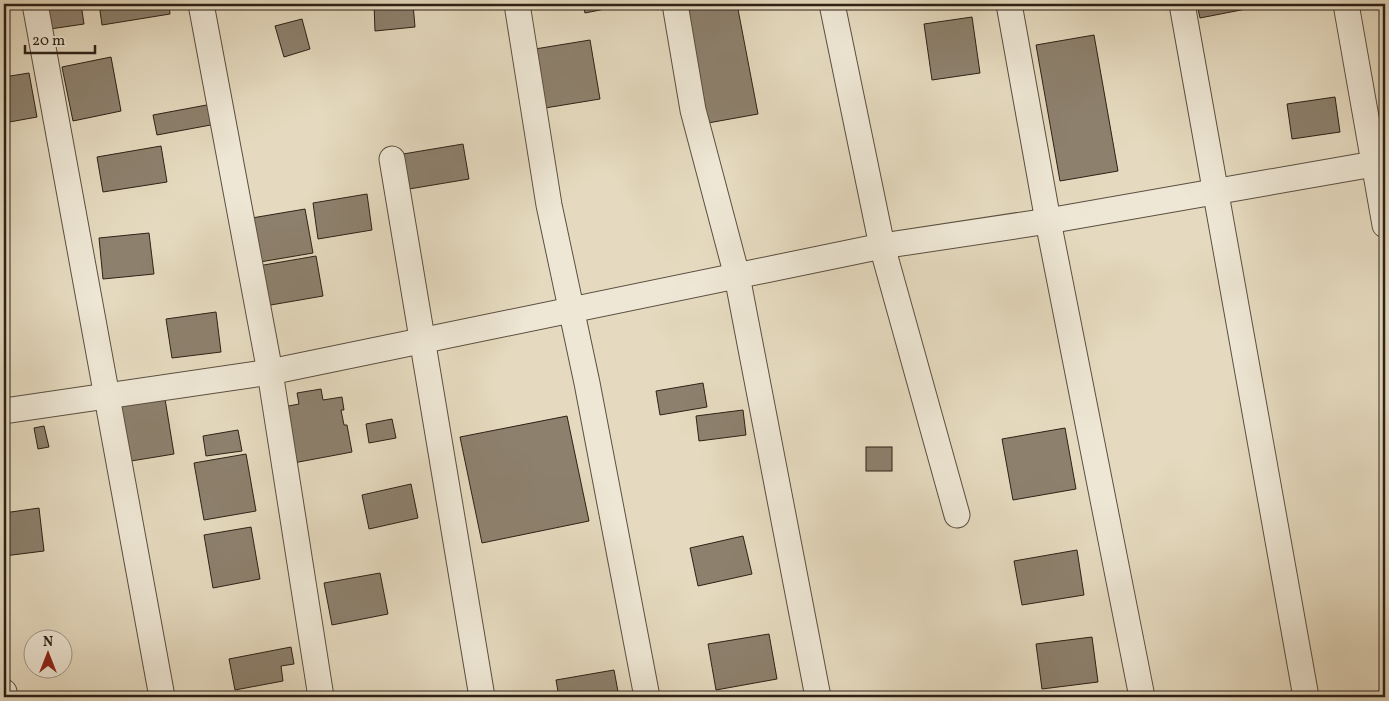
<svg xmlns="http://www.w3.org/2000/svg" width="1389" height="701" font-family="Vollkorn,serif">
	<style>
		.building { fill: #8d816e; stroke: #2d2116 }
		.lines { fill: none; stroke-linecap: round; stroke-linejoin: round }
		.street-casing { stroke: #5b4f40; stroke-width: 27 }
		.street { stroke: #eee7d5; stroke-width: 25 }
	</style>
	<rect width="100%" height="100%" fill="#e5dabf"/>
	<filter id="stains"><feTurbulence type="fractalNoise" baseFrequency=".004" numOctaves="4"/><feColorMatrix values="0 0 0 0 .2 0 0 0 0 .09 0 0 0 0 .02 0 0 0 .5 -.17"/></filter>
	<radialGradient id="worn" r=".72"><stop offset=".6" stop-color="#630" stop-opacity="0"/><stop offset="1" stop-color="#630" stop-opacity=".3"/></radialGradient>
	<g class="building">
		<polygon points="47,4 81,4 84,24 50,29"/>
		<polygon points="99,4 169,4 170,14 102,25"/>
		<polygon points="374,4 413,4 415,27 375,31"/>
		<polygon points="583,4 630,4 585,13"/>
		<polygon points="710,4 737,4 758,114 708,123 687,8"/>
		<polygon points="1197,4 1245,4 1246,9 1200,18"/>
		<polygon points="972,17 980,73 932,80 924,24"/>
		<polygon points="302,19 310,49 284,57 275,26"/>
		<polygon points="1094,35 1118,171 1060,181 1036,45"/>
		<polygon points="4,37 9,71 4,72"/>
		<polygon points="590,40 600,99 545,108 535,49"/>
		<polygon points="111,57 121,111 73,121 62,67"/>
		<polygon points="29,73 37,117 4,123 4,77"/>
		<polygon points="1335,97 1340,132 1292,139 1287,104"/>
		<polygon points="212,104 216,124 157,135 153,115"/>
		<polygon points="463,144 469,179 409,189 403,154"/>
		<polygon points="161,146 167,182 103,192 97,157"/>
		<polygon points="367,194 372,230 318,239 313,203"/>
		<polygon points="305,209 313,253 254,263 246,219"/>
		<polygon points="149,233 154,274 103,279 99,238"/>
		<polygon points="316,256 323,296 265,306 258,266"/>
		<polygon points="216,312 221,352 172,358 166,319"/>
		<polygon points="4,370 8,394 4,395"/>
		<polygon points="703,383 707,407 660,415 656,391"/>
		<polygon points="321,389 323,400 342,397 344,410 341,410 344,425 347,425 352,452 288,464 278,408 299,404 297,393"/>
		<polygon points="165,399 174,454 125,462 116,407"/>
		<polygon points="743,410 746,435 699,441 696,416"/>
		<polygon points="567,416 589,521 482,543 460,437"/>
		<polygon points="392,419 396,438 369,443 366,424"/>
		<polygon points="44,426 49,447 38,449 34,428"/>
		<polygon points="1065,428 1076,489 1013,500 1002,439"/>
		<polygon points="238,430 242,451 206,456 203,436"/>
		<rect x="866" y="447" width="26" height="24"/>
		<polygon points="246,454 256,511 204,520 194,463"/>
		<polygon points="411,484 418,518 369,529 362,495"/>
		<polygon points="39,508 44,551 4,556 4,513"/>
		<polygon points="251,527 260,579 213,588 204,535"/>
		<polygon points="743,536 752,574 698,586 690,548"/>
		<polygon points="1077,550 1084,595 1022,605 1014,561"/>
		<polygon points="380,573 388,614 332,625 324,583"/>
		<polygon points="769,634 777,679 716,690 708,644"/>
		<polygon points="1092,637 1098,682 1042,689 1036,644"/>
		<polygon points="291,647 294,664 281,666 283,681 235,690 229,659"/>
		<polygon points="614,670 619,697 559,697 556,680"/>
	</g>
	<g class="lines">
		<defs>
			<g id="street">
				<polyline points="35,4 162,697"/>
				<polyline points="201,4 270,372 321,697"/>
				<polyline points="517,4 549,205 587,383 647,697"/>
				<polyline points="675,4 693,110 737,276 818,697"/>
				<polyline points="832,4 882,246 957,515"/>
				<polyline points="1009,4 1048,221 1142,697"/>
				<polyline points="1182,4 1306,697"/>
				<polyline points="1346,4 1385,225"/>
				<polyline points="392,159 482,697"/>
				<polyline points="4,411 270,372 882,246 1048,221 1385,162"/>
				<polyline points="4,692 5,697"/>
			</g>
		</defs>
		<use href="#street" class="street-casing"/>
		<use href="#street" class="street"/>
	</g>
	<rect width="1389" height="701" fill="none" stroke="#e5dabf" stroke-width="20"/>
	<rect x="5" y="5" width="1379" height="691" fill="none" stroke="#2d2116" stroke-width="2.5"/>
	<rect x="10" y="10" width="1369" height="681" fill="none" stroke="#2d2116"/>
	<g transform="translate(48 654)"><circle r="24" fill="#eee7d5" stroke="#a19889"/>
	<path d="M0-4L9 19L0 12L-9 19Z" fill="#8f2418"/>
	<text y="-8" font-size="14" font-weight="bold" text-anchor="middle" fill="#2d2116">N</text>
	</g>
	<path d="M25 45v8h70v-8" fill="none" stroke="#2d2116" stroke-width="2.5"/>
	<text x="32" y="45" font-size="15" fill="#2d2116" stroke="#eee7d5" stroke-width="4" paint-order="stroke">20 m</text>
	<rect width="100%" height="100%" filter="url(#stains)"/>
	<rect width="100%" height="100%" fill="url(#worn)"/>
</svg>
